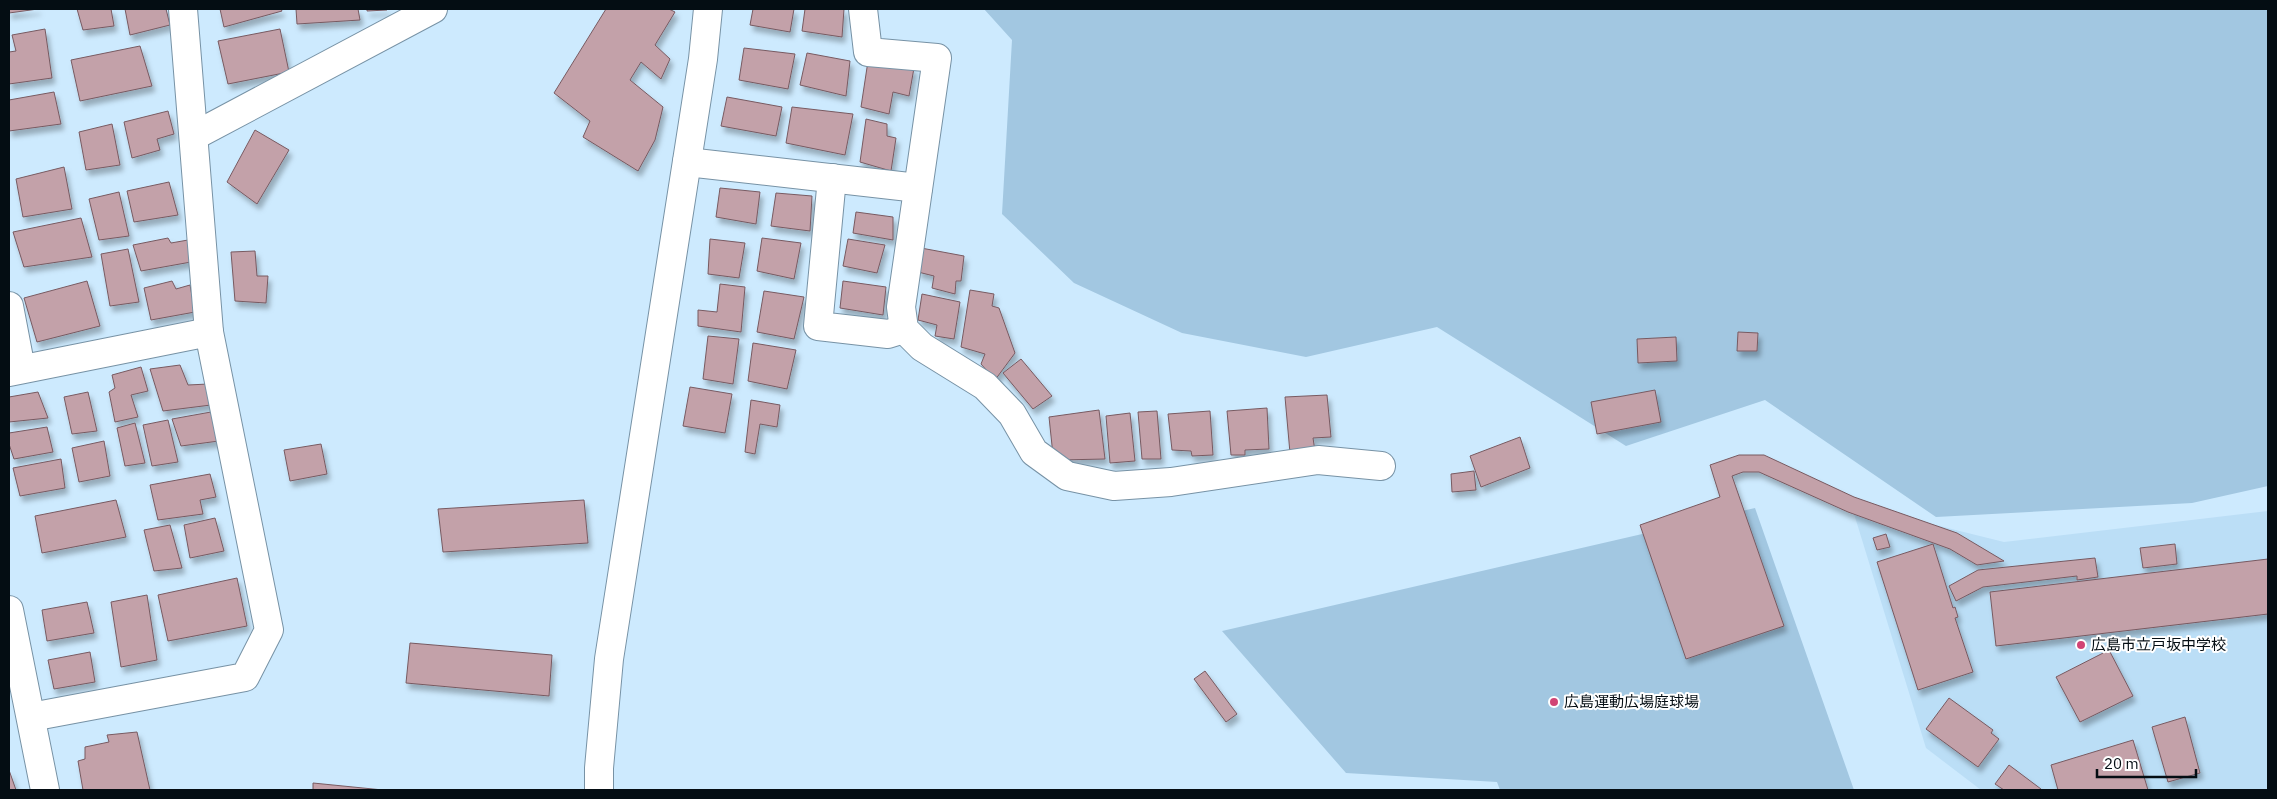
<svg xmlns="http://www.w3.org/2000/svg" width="2277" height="799" font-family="'IBM Plex Sans','Noto Sans JP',sans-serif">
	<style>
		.built { fill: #bbdef6 }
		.green { fill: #a2c7e1 }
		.building { fill: #c3a1a9; stroke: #785a61; filter: url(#shadow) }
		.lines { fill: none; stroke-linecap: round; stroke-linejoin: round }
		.street-casing { stroke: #7792a5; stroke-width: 30 }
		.secondary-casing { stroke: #7792a5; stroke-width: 30 }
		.street { stroke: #fff; stroke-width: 28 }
		.secondary { stroke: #fff; stroke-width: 28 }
		.poi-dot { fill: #d14475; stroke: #fff; stroke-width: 2 }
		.labels { text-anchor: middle; stroke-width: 4; stroke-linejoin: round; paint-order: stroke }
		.poi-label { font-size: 15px; fill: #040d13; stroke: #fff; text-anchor: start }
	</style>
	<defs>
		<filter id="shadow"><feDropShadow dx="3" dy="5.5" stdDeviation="2.5" flood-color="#0004"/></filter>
	</defs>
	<rect width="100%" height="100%" fill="#cdeafe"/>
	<polygon class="built" points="1851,504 2004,542 2268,511 2268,790 1981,790 1926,748"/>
	<g class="green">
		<polygon points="984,9 2268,9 2268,486 2192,503 1936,517 1765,400 1626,446 1437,327 1306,357 1182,333 1074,283 1002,214 1012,40"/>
		<polygon points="1755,508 1854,790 1500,790 1497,782 1346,773 1222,631"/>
	</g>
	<g class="building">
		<polygon points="9,9 38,9 9,13"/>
		<polygon points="77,9 111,9 114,26 83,30"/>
		<polygon points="125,9 166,9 170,25 130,35"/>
		<polygon points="220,9 281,9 282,11 224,27"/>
		<polygon points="296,9 358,9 360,20 297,24"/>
		<polygon points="367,9 387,9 387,10 367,11"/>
		<polygon points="606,9 669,9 675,12 655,45 670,59 661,79 641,62 630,80 663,107 655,140 638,171 583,137 590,121 554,93"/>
		<polygon points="753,9 794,9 790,32 750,25"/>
		<polygon points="805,9 844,9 842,37 802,31"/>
		<polygon points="45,29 52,78 9,84 9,52 16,51 12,35"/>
		<polygon points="280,29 289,72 228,84 218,41"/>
		<polygon points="140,46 152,86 80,101 71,60"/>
		<polygon points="744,48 795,54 788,89 739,80"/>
		<polygon points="807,53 850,61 846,96 800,85"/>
		<polygon points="868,61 914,68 909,96 893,92 889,114 861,107"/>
		<polygon points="54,92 61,124 9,131 9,100"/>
		<polygon points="727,97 782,107 776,136 721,126"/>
		<polygon points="792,107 853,114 845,155 786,143"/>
		<polygon points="168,111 174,134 157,139 160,150 132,158 124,122"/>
		<polygon points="866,119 887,124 887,136 896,138 891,171 860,162"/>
		<polygon points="112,124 120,165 86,170 79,132"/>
		<polygon points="255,130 289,150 257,204 227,182"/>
		<polygon points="64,167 72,209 23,217 16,179"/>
		<polygon points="169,182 178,215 134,222 127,191"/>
		<polygon points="720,188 760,192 756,224 716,217"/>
		<polygon points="119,192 129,236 99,240 89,199"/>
		<polygon points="776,193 812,196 810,231 771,226"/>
		<polygon points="856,212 893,217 893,240 853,233"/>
		<polygon points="81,218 92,257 24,267 13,232"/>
		<polygon points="168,238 171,243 188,240 191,262 141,271 133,245"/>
		<polygon points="762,238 801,243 794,279 757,271"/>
		<polygon points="710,239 745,243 739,278 708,274"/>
		<polygon points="848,239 885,245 877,273 843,266"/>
		<polygon points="921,248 964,256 961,281 956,281 955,294 932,288 934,276 918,272"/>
		<polygon points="128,249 139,302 110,306 101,254"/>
		<polygon points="255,251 257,276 268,276 266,303 235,301 231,252"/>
		<polygon points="87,281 100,326 37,342 24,298"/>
		<polygon points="172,281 176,289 190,285 195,312 151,320 144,288"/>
		<polygon points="843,281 886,287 883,315 840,308"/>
		<polygon points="720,284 745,287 741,332 698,326 698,310 717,312"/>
		<polygon points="970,290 994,294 992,306 999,308 1015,353 995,380 981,364 985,354 961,347"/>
		<polygon points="764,291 804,297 794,339 757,332"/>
		<polygon points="922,294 960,302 954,339 935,336 937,325 918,320"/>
		<polygon points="1738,332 1758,333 1757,351 1737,351"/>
		<polygon points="708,336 739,339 733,384 703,379"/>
		<polygon points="1676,337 1677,361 1638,363 1637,339"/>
		<polygon points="753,343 796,350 787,389 748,381"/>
		<polygon points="1021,359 1052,396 1033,409 1003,373"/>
		<polygon points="180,365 188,385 208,384 211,405 163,411 150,369"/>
		<polygon points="141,367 148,391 131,395 138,417 115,422 109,392 115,388 112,375"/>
		<polygon points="690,387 732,394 725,433 683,426"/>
		<polygon points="1655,390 1661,422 1597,434 1591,402"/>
		<polygon points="38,392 48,418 9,422 9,397"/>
		<polygon points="88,392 97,431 72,434 64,397"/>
		<polygon points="1327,395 1331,437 1313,438 1315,451 1290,453 1285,397"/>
		<polygon points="751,400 780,405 777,427 760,424 755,454 745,452"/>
		<polygon points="1267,408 1269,449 1245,450 1245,455 1231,455 1227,411"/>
		<polygon points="1099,410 1105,459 1060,460 1053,455 1049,417"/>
		<polygon points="1157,411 1161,459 1142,459 1138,412"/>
		<polygon points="1210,411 1213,455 1192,456 1191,451 1172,450 1168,414"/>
		<polygon points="211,412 219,441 181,446 172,419"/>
		<polygon points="1130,413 1135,461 1110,463 1106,416"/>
		<polygon points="168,420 178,462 152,466 143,425"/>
		<polygon points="135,423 145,463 125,466 117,428"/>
		<polygon points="47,427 53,452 14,459 9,444 9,433"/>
		<polygon points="1520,437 1530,468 1481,487 1470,456"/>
		<polygon points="104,441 110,476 79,482 72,448"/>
		<polygon points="321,444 327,474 290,481 284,450"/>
		<polygon points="1739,455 1764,455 1854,497 1957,533 2004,561 1977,565 1950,549 1848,512 1759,472 1743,472 1732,476 1784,626 1686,659 1640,525 1720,497 1710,465"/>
		<polygon points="61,459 65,488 20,496 13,468"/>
		<polygon points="1474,471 1476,490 1452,492 1451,474"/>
		<polygon points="210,474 216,497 200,500 203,514 158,520 150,485"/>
		<polygon points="116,500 126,537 42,553 35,516"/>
		<polygon points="584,500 588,543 443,552 438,509"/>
		<polygon points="215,518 224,551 190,558 184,525"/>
		<polygon points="170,525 182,568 154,571 144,530"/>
		<polygon points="1886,534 1890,547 1877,550 1873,538"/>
		<polygon points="1933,544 1953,608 1955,607 1958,617 1955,618 1973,672 1918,690 1877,562"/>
		<polygon points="2175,544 2177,564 2143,568 2140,548"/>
		<polygon points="2095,558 2098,577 2077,580 2077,576 1983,587 1956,601 1949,586 1978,570"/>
		<polygon points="2268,559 2268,614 1996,646 1990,592"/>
		<polygon points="237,578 247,626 168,641 158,595"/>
		<polygon points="147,595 157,660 121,667 111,602"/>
		<polygon points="87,602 94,633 47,641 42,610"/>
		<polygon points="410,643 552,655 549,696 406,683"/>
		<polygon points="2109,650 2133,696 2080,722 2056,677"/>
		<polygon points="90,652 95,682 54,689 48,660"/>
		<polygon points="1205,671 1237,714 1226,722 1194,679"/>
		<polygon points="1949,698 1993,730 1991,733 1999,739 1978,767 1926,729"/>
		<polygon points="2185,717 2200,773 2168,782 2152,727"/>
		<polygon points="137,732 150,790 83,790 78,761 85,759 85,747 109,742 107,735"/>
		<polygon points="2133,740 2148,790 2058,790 2051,765"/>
		<polygon points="2009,765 2041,789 2040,790 2004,790 1995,784"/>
		<polygon points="9,770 16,790 9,790"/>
		<polygon points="313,783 383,790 313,790"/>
	</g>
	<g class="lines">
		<defs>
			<g id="street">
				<polyline points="863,9 868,52 937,58 901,307 904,329 922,347 985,386 1012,414 1034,452 1067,476 1114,486 1171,482 1318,460 1381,466"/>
				<polyline points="194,136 433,9"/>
				<polyline points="687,162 918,188"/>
				<polyline points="832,178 818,326 888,334 904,329"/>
				<polyline points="9,306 21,369"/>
				<polyline points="9,372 209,332"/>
				<polyline points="9,610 45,790"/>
				<polyline points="31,717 245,677 269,630 209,332 183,9"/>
			</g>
			<polyline id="secondary" points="599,790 599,768 609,659 703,59 708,9"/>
		</defs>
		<use href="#street" class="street-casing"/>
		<use href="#secondary" class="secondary-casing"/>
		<use href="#street" class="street"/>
		<use href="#secondary" class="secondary"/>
	</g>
	<g class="poi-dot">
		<circle cx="2081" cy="645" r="5"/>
		<circle cx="1554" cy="702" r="5"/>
	</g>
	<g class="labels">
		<g class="poi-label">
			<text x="2091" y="650">広島市立戸坂中学校</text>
			<text x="1564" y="707">広島運動広場庭球場</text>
		</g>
	</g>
	<rect width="2277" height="799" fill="none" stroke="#040d13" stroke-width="20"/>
	<path d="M2097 769v8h99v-8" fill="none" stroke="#040d13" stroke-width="2.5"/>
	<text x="2104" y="769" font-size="15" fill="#040d13" stroke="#ffffff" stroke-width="4" paint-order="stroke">20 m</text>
</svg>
